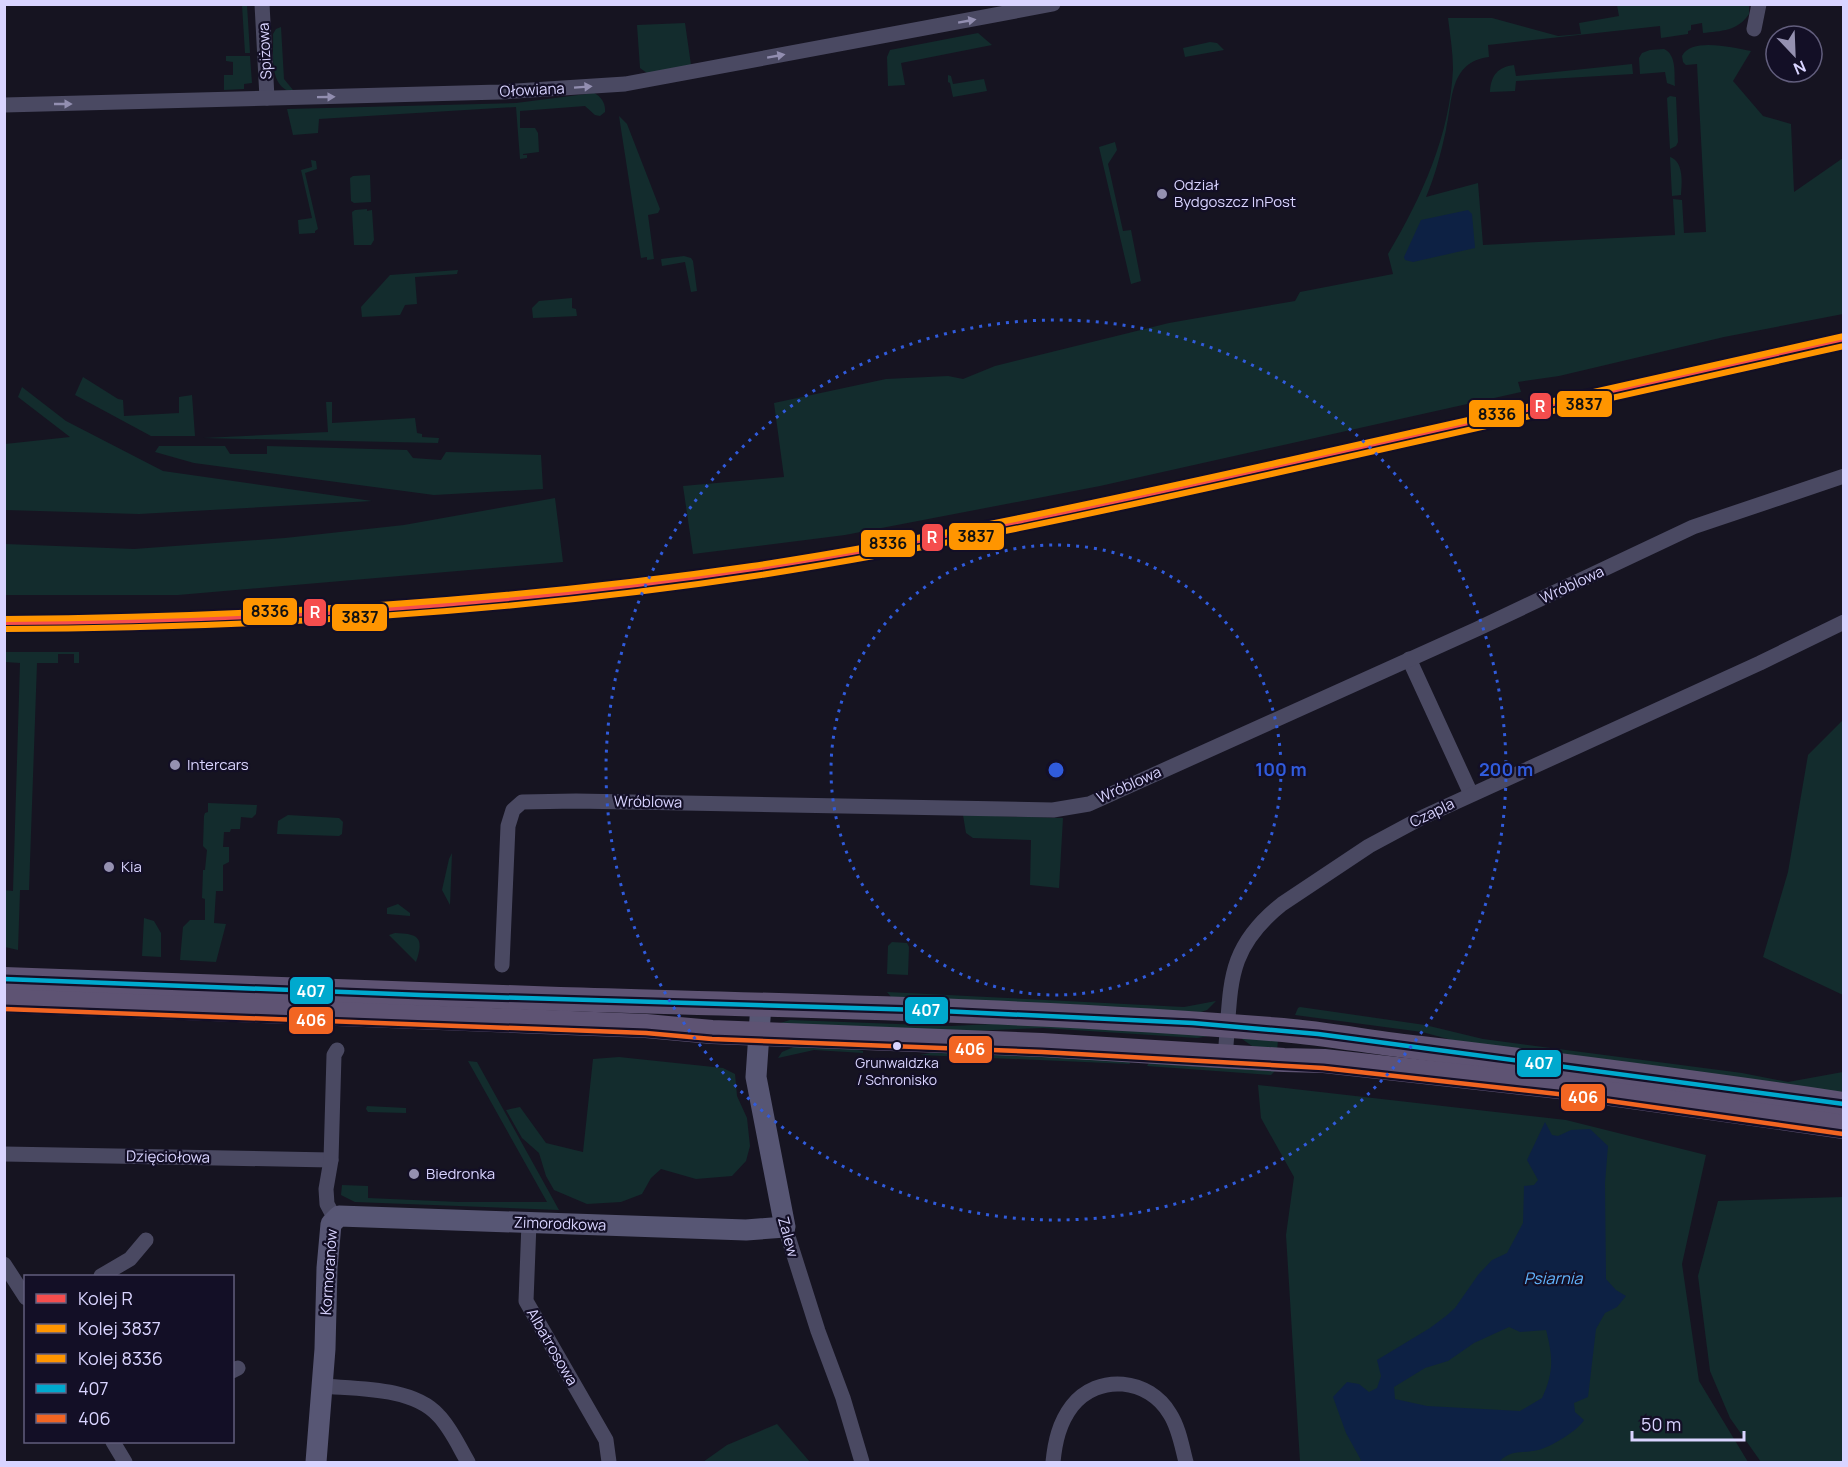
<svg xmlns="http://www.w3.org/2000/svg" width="1848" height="1467" font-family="Manrope,sans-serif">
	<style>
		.green { fill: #132c2d }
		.water { fill: #0d2144; fill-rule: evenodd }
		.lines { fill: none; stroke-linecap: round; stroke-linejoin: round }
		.street { stroke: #4a4962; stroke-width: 15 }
		.secondary { stroke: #575674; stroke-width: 21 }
		.primary { stroke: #5e5373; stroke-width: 24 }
		.bus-1-casing { stroke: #130f26; stroke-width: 9 }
		.bus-2-casing { stroke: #130f26; stroke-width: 9 }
		.bus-1 { stroke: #00a9ce; stroke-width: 4.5 }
		.bus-2 { stroke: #f26522; stroke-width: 4.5 }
		.rail-1-casing { stroke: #130f26; stroke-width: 10 }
		.rail-2-casing { stroke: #130f26; stroke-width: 10 }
		.rail-3-casing { stroke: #130f26; stroke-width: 10 }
		.rail-1 { stroke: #f54d4d; stroke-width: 6 }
		.rail-2 { stroke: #ff9500; stroke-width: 6 }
		.rail-3 { stroke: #ff9500; stroke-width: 6 }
		.oneway { fill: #928eb0 }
		.ring { fill: none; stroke: #305bdc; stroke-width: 3; stroke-dasharray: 3 6 }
		.poi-dot { fill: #9591b1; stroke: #130f26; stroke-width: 2 }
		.bus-dot { fill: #d9d4ff; stroke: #130f26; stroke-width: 2 }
		.labels { text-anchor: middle; stroke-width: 4.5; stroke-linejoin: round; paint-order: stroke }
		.bus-label { font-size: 14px; fill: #d9d4ff; stroke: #130f26 }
		.street-label { font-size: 15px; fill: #d9d4ff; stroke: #130f26 }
		.poi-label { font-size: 15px; fill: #d9d4ff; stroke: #130f26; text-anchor: start }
		.water-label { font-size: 16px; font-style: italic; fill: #62b6ff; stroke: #130f26 }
		.centre { fill: #305bdc; stroke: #130f26; stroke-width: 3 }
		.ring-label { font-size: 18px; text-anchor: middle; font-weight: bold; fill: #305bdc; stroke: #130f26; stroke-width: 4.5; stroke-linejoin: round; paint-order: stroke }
		.line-badge { stroke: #130f26; stroke-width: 2 }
		.badge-label { font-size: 16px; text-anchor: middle; font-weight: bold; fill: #fff }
		.pale-badge-label { font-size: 16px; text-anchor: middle; font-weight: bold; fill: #111 }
	</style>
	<rect width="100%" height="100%" fill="#161421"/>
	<g class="green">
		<polygon points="242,5 247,5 250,53 245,53"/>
		<path d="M1617 5H1749V14C1738 31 1721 31 1703 33L1702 23 1691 25V30L1688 31V34L1661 38 1660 26 1488 45 1489 57C1449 62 1453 100 1446 130 1441 153 1435 176 1426 197L1478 183 1483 245 1675 235 1673 199 1682 200 1684 233 1706 232 1697 64 1686 65 1683 62 1682 56C1692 37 1733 48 1751 51L1733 81 1763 116 1791 124 1794 192 1843 158V314L1724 337 1559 376 1518 382 1521 392 1100 486 845 535 693 554 683 486 784 477 774 403 886 379 948 376 963 379 995 366 1169 323 1295 301 1300 292 1393 274 1388 254C1422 197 1450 135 1453 69 1453 52 1450 35 1448 18H1492L1558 36 1581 34 1579 23 1619 16Z"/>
		<polygon points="685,23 691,65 647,73 640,68 637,25"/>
		<path d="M281 27 284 79 293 90 292 92C268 87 274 52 273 34L276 29Z"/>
		<polygon points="978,33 992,45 901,63 905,85 888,86 887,57 890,50"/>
		<polygon points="1210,42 1217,43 1224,50 1185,57 1183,48"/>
		<path d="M1664 49C1677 55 1674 74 1675 86L1667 83 1665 72 1640 74 1639 58 1642 53 1650 50Z"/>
		<polygon points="226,56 250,56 252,83 244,84 244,89 224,90 224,75 233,75 233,62 226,61"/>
		<path d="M1632 64 1633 74 1516 81 1515 91 1490 92C1491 75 1498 67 1514 65L1516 76Z"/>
		<polygon points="948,75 951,76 953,84 984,79 987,91 953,97 950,83 948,82"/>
		<path d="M594 93C601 96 606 104 605 112L600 116 595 115 585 106 520 111V128H535L538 133 539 152 523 154V155H527V158L520 159 516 107 319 119 318 133 293 135 287 109 516 103Z"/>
		<polygon points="1670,96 1676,97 1678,142 1676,146 1670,149 1667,98"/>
		<polygon points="619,116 627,124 660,209 658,213 648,215 654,259 647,260 647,257 641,258"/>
		<polygon points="1115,142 1117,150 1108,164 1123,231 1131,230 1141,281 1131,284 1099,147"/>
		<path d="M1670 157C1684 162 1682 183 1681 195L1672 196Z"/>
		<polygon points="311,160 316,161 317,169 305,173 318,229 315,231 315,233 299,234 298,220 312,218 301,170 312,167"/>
		<polygon points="370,175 371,202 354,203 351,201 350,178 353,176"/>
		<polygon points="367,209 367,211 372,210 374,240 371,245 354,245 352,212 355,210"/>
		<polygon points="684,256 691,258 693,261 697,291 691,292 685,262 662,266 661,259"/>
		<polygon points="458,270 457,274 415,277 417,304 405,305 400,315 362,317 361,307 390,275"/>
		<polygon points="572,298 572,308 576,309 577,316 533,318 532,308 539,301"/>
		<polygon points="83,377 118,399 123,400 124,416 179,413 179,397 192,395 195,436 151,436 75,395"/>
		<polygon points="22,387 66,421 163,471 372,501 139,514 5,510 5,444 70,437 18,397"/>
		<polygon points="326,402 332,402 332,423 415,418 417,433 422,434 422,437 439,438 438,443 203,438 328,432"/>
		<polygon points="159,446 225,446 230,454 267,454 267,446 407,450 413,458 441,460 446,452 541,455 543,489 434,495 194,463 155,452"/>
		<polygon points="555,498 563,562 178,595 5,595 5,544 134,549 285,538 404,525"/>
		<polygon points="5,652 79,652 79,663 74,663 74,654 58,654 58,663 37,663 29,890 20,890 18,950 5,947 4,890 13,891 20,663 5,662"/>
		<polygon points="1843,720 1843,995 1763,957 1788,872 1808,755"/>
		<polygon points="208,803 257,805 256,814 252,818 241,817 240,829 231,829 230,832 224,832 223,847 229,847 229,862 223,865 223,891 216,891 214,923 226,924 216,962 180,960 183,927 190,920 205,920 205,899 202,898 203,870 205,870 207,850 203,846 204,816 205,813 208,812"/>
		<polygon points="288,815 339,818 343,822 342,834 339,836 277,834 278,821"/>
		<polygon points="963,815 1063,818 1059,888 1030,885 1031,840 973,838 966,833"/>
		<polygon points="452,853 450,905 442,890 449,859"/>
		<polygon points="398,904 410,913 410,916 387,914 387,908"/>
		<polygon points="144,918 154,921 161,933 161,957 142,956"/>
		<path d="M395 933C417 934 425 936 416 962L389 935Z"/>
		<polygon points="892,942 907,943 909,947 908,975 887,974 888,946"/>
		<polygon points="887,992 1184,1007 1216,1001 1207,1010 1201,1012 892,998"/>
		<polygon points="1300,1007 1425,1025 1483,1039 1742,1073 1788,1082 1843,1072 1843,1095 1467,1044 1422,1032 1295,1015 1298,1008"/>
		<polygon points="790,1020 951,1026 1036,1022 1209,1036 1197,1038 1043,1028 945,1032 777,1024"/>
		<polygon points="1243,1036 1278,1039 1277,1052 1252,1046 1242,1039"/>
		<polygon points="796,1046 842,1047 863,1051 863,1053 814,1050 778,1058 782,1052"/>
		<polygon points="945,1050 1129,1061 1130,1064 920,1055"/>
		<polygon points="619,1057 723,1068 735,1074 737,1096 747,1118 750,1146 746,1161 732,1176 696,1179 661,1169 651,1178 642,1194 621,1202 587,1204 554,1190 546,1176 539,1153 522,1138 506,1110 520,1107 546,1143 583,1152 593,1059"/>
		<polygon points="468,1061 477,1062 559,1210 355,1202 341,1195 342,1185 368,1186 368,1198 459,1202 547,1202"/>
		<polygon points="1150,1061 1275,1071 1271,1075 1147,1066"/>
		<polygon points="1258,1085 1566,1120 1706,1155 1682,1264 1699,1381 1748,1462 1300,1462 1286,1235 1294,1177 1261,1118"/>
		<polygon points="367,1106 406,1108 406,1113 368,1112 366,1109"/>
		<polygon points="1843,1197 1843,1462 1761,1462 1730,1418 1710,1371 1698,1276 1718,1201"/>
		<polygon points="777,1424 810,1462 703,1462 727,1445"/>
	</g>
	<g class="water">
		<polygon points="1468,210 1472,214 1475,248 1413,262 1405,260 1404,257 1421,220"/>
		<path d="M1545 1122 1552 1135 1558 1136 1571 1130 1590 1129 1608 1146 1605 1183 1606 1279 1616 1290 1626 1296 1617 1307 1605 1313 1596 1329 1588 1397 1574 1403 1575 1412 1584 1420C1579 1430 1549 1448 1538 1450 1523 1454 1511 1449 1499 1462H1362L1346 1433 1333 1397 1347 1382 1359 1384 1369 1392 1377 1388 1381 1376 1377 1360 1430 1328 1446 1316 1455 1308 1478 1275 1492 1260 1507 1253 1523 1223 1524 1186 1534 1185 1538 1180 1527 1160ZM1509 1327 1520 1332 1546 1330C1553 1357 1554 1372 1542 1398L1520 1411 1427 1406 1395 1399 1394 1387 1425 1368 1448 1361 1474 1343Z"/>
	</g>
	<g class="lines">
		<g class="street">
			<polyline points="262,4 267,98"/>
			<polyline points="1754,29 1759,4"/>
			<polyline points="4,105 500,92 625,84 1053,4"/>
			<polyline points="1409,659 1471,794"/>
			<polyline points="502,965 508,826 513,810 522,802 576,801 1053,810 1089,804 1477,629 1693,527 1844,476"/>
			<path d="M1225 1056C1232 988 1223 951 1282 904L1369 846 1423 817 1760 663 1844 622"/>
			<polyline points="4,1154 331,1160"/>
			<polyline points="335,1219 327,1204 326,1189 331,1160 334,1055 337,1050"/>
			<polyline points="529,1223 526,1301 606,1440 609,1462"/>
			<polyline points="785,1227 818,1331 843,1398 862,1462"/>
			<polyline points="4,1264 26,1298"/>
			<polyline points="101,1276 130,1259 146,1240"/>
			<polyline points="232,1371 238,1368"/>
			<path d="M322 1386C357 1389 413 1387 438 1415 451 1428 459 1447 468 1462"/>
			<polyline points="113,1442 125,1462"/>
			<path d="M1053 1462C1055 1442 1059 1423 1072 1406 1098 1373 1149 1378 1170 1414 1179 1428 1182 1447 1186 1462"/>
		</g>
		<polyline class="secondary" points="316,1462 325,1349 327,1268 331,1224 339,1216 746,1230 785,1227 756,1077 761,1004"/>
		<g class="primary">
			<path d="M4 979C190 986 375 994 560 999 801 1006 1042 1010 1283 1030 1329 1034 1375 1043 1421 1048 1562 1065 1703 1083 1844 1104"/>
			<polyline points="4,1001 646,1026 712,1032 1042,1045 1284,1060 1324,1061 1568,1088 1844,1127"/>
		</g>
		<defs>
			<polyline id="bus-1" points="4,979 421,995 921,1010 1193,1023 1318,1034 1844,1104"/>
			<polyline id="bus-2" points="4,1009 646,1033 712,1039 1042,1052 1323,1068 1567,1095 1843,1134"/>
		</defs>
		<use href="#bus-1" class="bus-1-casing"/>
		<use href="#bus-2" class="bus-2-casing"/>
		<use href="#bus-1" class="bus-1"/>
		<use href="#bus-2" class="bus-2"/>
		<defs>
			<path id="rail-1" d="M4 622C258 621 511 605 761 567 937 540 1112 502 1285 463 1472 422 1657 379 1844 338"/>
			<path id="rail-2" d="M4 629C258 628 510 613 761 575 934 548 1105 511 1276 473 1465 431 1654 388 1844 346"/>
			<path id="rail-3" d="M4 619C255 617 504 602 752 566 931 539 1109 500 1285 461 1472 420 1657 377 1844 336"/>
		</defs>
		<use href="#rail-1" class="rail-1-casing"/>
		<use href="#rail-2" class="rail-2-casing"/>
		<use href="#rail-3" class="rail-3-casing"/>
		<use href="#rail-1" class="rail-1"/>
		<use href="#rail-2" class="rail-2"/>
		<use href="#rail-3" class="rail-3"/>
	</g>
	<defs><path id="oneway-solid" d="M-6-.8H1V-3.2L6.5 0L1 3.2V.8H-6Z" transform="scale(1.5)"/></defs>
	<g class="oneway">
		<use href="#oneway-solid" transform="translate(967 21) rotate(-10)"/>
		<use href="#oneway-solid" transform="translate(776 56) rotate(-10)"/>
		<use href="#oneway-solid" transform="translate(583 87) rotate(-4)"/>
		<use href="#oneway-solid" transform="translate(326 97) rotate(-1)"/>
		<use href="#oneway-solid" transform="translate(63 104)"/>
	</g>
	<g class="ring">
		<circle cx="1056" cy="770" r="225"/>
		<circle cx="1056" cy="770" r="450"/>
	</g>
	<g class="poi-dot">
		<circle cx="1162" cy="194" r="6"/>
		<circle cx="175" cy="765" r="6"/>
		<circle cx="109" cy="867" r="6"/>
		<circle cx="414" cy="1174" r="6"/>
	</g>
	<circle class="bus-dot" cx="897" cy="1046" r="5"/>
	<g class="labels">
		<g class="bus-label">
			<text x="897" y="1068">Grunwaldzka<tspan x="897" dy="17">/ Schronisko</tspan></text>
		</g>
		<g class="street-label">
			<text transform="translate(265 51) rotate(-93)" y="5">Spiżowa</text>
			<text transform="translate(532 90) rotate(-3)" y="5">Ołowiana</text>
			<text transform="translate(1572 585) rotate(-25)" y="5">Wróblowa</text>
			<text transform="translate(1129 785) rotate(-24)" y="5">Wróblowa</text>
			<text transform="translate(648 802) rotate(1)" y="5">Wróblowa</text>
			<text transform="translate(1432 813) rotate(-26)" y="5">Czapla</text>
			<text transform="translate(168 1157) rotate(1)" y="5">Dzięciołowa</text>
			<text transform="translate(560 1224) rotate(2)" y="5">Zimorodkowa</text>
			<text transform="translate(788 1237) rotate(75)" y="5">Zalew</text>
			<text transform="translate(329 1272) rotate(-86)" y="5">Kormoranów</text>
			<text transform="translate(552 1347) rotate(60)" y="5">Albatrosowa</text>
		</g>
		<g class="poi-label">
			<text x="1174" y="190">Odział<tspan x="1174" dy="17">Bydgoszcz InPost</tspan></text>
			<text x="187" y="770">Intercars</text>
			<text x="121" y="872">Kia</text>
			<text x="426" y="1179">Biedronka</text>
		</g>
		<g class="water-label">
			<text x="1553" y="1284">Psiarnia</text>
		</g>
	</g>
	<circle cx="1056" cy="770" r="9" class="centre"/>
	<g class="ring-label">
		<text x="1281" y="776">100 m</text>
		<text x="1506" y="776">200 m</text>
	</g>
	<g class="line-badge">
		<rect x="1556" y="390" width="57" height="28" rx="6" fill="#ff9500"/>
		<rect x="1529" y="392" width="23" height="28" rx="6" fill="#f54d4d"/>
		<rect x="1468" y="399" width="57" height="29" rx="6" fill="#ff9500"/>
		<rect x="948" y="522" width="57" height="29" rx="6" fill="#ff9500"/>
		<rect x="921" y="523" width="23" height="29" rx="6" fill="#f54d4d"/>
		<rect x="860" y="529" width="56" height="29" rx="6" fill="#ff9500"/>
		<rect x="242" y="597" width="56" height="29" rx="6" fill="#ff9500"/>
		<rect x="303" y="598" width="24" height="29" rx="6" fill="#f54d4d"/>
		<rect x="331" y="603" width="57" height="29" rx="6" fill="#ff9500"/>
		<rect x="289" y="976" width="45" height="29" rx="6" fill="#00a9ce"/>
		<rect x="904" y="996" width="45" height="29" rx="6" fill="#00a9ce"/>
		<rect x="288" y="1006" width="46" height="29" rx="6" fill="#f26522"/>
		<rect x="948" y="1035" width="45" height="29" rx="6" fill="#f26522"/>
		<rect x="1516" y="1049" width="46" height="29" rx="6" fill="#00a9ce"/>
		<rect x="1560" y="1083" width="46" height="29" rx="6" fill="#f26522"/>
	</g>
	<g class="badge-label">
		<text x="1540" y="412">R</text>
		<text x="932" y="543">R</text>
		<text x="315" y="618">R</text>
		<text x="311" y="997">407</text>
		<text x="926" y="1016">407</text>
		<text x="311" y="1026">406</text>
		<text x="970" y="1055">406</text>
		<text x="1539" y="1069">407</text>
		<text x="1583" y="1103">406</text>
	</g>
	<g class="pale-badge-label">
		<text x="1584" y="410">3837</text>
		<text x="1497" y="420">8336</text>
		<text x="976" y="542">3837</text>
		<text x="888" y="549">8336</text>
		<text x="270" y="617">8336</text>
		<text x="360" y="623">3837</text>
	</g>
	<rect width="1848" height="1467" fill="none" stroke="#d9d4ff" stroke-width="12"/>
	<rect x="24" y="1275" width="210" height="168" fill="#130f26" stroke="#625e7d" stroke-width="1.5"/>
	<rect x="36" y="1294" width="30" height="9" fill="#f54d4d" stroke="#625e7d" stroke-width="1.5"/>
	<text x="78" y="1305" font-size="18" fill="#d9d4ff">Kolej R</text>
	<rect x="36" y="1324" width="30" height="9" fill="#ff9500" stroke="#625e7d" stroke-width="1.5"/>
	<text x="78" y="1335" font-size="18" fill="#d9d4ff">Kolej 3837</text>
	<rect x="36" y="1354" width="30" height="9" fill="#ff9500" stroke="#625e7d" stroke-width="1.5"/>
	<text x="78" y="1365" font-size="18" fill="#d9d4ff">Kolej 8336</text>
	<rect x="36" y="1384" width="30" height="9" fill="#00a9ce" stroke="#625e7d" stroke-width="1.5"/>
	<text x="78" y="1395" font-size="18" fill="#d9d4ff">407</text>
	<rect x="36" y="1414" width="30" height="9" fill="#f26522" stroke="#625e7d" stroke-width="1.5"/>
	<text x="78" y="1425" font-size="18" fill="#d9d4ff">406</text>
	<g transform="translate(1794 54) rotate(157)"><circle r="28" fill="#130f26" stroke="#625e7d" stroke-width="1.5"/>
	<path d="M0-4.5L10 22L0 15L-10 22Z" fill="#9591b1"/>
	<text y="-9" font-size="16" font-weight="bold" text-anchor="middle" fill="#d9d4ff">N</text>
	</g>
	<path d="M1632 1431v9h112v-9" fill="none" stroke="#d9d4ff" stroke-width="3"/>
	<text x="1641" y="1431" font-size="18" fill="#d9d4ff" stroke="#130f26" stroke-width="4.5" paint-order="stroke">50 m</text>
</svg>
